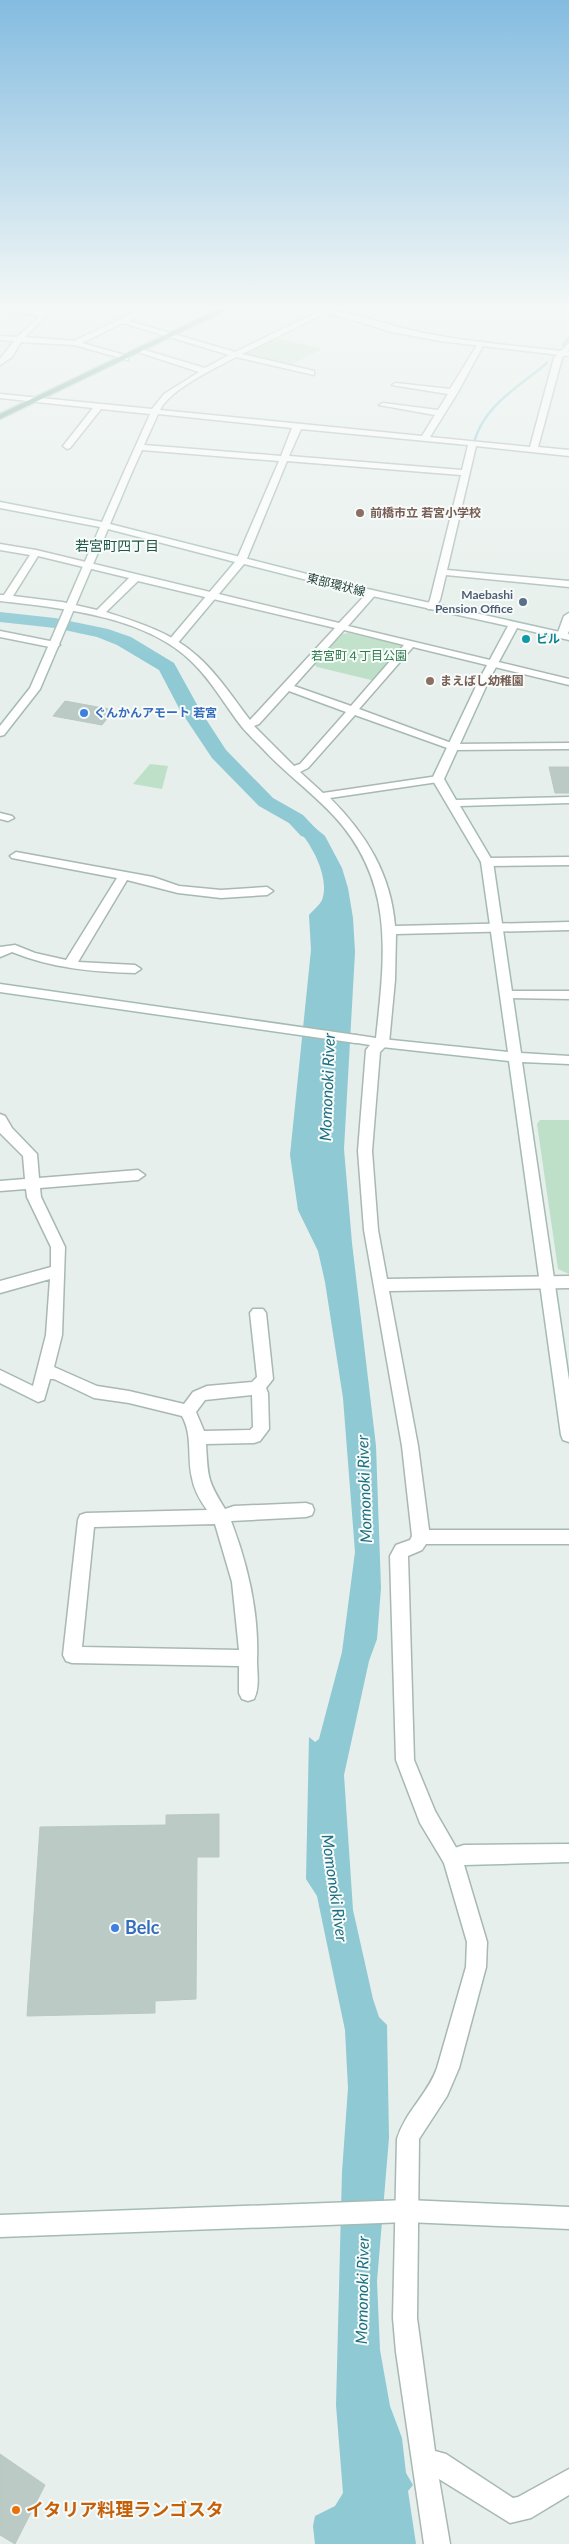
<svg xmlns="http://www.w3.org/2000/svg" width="569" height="2544" font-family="Lato,'Noto Sans JP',sans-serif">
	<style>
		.green { fill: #bfe0c8 }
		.water { fill: #8ec9d4 }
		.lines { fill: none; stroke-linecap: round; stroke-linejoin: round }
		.stream { stroke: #8ec9d4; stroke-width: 2.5 }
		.river { fill: #8ec9d4; fill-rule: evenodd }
		.building { fill: #bbcac4; stroke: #b8c9c2 }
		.street-casing { stroke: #a8b8b2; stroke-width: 3 }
		.secondary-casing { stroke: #a4bbb3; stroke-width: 3 }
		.primary-casing { stroke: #c2cac8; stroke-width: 3 }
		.street { fill: #fff; fill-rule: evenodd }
		.secondary { fill: #fff; fill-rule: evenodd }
		.primary { fill: #6aa596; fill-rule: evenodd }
		.education-dot { fill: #8d6e63; stroke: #f7fbf9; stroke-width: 2 }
		.service-dot { fill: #5c6f8a; stroke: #f7fbf9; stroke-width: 2 }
		.culture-dot { fill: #0f9aa8; stroke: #f7fbf9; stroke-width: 2 }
		.shop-dot { fill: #3f7fe0; stroke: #f7fbf9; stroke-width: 2 }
		.food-dot { fill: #e8710a; stroke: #f7fbf9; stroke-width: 2 }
		.labels { text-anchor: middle; stroke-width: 4; stroke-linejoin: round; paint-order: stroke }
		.far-education-label { font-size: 12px; font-weight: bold; fill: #785e54; stroke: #f7fbf9; text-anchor: start }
		.far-street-label { font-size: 12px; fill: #24423a; stroke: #f7fbf9 }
		.far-service-label { font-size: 12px; font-weight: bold; fill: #4e5e75; stroke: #f7fbf9; text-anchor: end }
		.far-culture-label { font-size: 12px; font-weight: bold; fill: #0d838f; stroke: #f7fbf9; text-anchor: start }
		.far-park-label { font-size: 12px; fill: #2d7a4b; stroke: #f7fbf9 }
		.far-shop-label { font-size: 12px; font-weight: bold; fill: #366cbe; stroke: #f7fbf9; text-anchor: start }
		.far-neighbourhood-label { font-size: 14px; fill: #1f5548; stroke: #f7fbf9 }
		.water-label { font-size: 16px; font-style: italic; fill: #1c6f80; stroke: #f7fbf9 }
		.near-shop-label { font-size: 18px; font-weight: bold; fill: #366cbe; stroke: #f7fbf9; text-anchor: start }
		.near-food-label { font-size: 18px; font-weight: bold; fill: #c56008; stroke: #f7fbf9; text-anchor: start }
	</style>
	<rect width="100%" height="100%" fill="#e6efeb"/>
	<g class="green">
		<polygon points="276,338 322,349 289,366 243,354"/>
		<polygon points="349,633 401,645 403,648 377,679 371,680 317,667 314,664 342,634"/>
		<polygon points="150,764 168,766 162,789 133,784"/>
		<polygon points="540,1120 569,1120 569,1274 558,1269 537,1124"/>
	</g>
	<path class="water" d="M261 803 302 817 325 836 342 868 348 888 353 918 355 952 344 1149 352 1243 376 1446 381 1588 377 1639 369 1661 344 1775 353 1910 373 1999 379 2017 387 2025 389 2138 377 2281 380 2350 390 2406 402 2438 406 2473 413 2485 408 2491 416 2544H315L313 2526 315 2516 335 2506 343 2493 336 2405 342 2172 348 2088 345 2030 323 1925 317 1896 306 1879 309 1737 315 1742 319 1739 342 1652 355 1552 343 1398 325 1282 318 1251 298 1210 290 1155 311 950 309 915C313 910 319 906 322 900 330 879 313 846 299 831 287 820 273 812 261 803Z"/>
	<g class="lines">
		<g class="stream">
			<polyline points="563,345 569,338"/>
			<path d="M474 442C485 404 519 387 547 363"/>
		</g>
		<polygon class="river" points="0,612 55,618 108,629 131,637 174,663 200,710 226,750 273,798 303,815 319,832 315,836 308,838 301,836 289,823 259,806 212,758 180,710 159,670 117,645 97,637 55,628 0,622"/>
	</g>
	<g class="building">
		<polygon points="65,701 114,710 102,725 53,716"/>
		<polygon points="549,767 569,767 569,793 555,793"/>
		<polygon points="219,1814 219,1857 197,1857 196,1999 155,2001 155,2013 27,2016 40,1827 166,1825 166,1815"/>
		<polygon points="0,2454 45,2485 15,2544 0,2535"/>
	</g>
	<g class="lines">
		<defs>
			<g id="street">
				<path d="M0 310H53L25 337 74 341 139 310H149L129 321 235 352 322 310H332L242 354 314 371V375L236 357C216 368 170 389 160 410L422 436 435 415 379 405 383 403 438 410 448 394 392 385 396 383 450 389 479 342H485L458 392 430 437 530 447 554 358 569 343V350L562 358 538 447 569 450V456L476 446 447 570 569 581V587L446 575 440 600 434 609H428L426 607 430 600 461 475 287 461 246 561 238 563 236 561 279 461 142 450 132 472 128 475 124 472 150 414 101 409 70 448 67 449 63 446 93 408 0 398V394L152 409 164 394 199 372 138 352V348L205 368 229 355 123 323 82 343 128 356V360L74 345 21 342 12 357 0 365V359L14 341 0 340V336L17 337 40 316ZM158 414 292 428 281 456 144 445ZM301 429 468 445 462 470 289 456Z"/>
				<path d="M0 544 36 550 339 623 369 591 372 590 377 593 348 626 569 679V685L413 647 359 709 454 744 569 743V749L453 750 355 715 308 768 300 772 323 793 438 776 444 779 438 782 330 798C366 834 391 874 395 926L569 922V930L396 934 395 980 389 1043 380 1052 372 1151 378 1230 387 1279 569 1276V1288L389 1291 418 1446 429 1530H569V1544H426L422 1550 408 1556 414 1760 435 1811 462 1858 487 1942 486 1967 459 2068 447 2096 419 2139 417 2318 435 2451 446 2454 513 2498 518 2497 569 2469V2495L531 2518 510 2523 439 2479 450 2544H424L396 2352 393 2318 397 2139C405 2112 428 2094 437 2068L466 1967 467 1942 444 1863 420 1823 396 1760 390 1556 396 1545 410 1540 412 1536 402 1446 364 1230 358 1151 366 1050 370 1045 351 1042 349 1039 356 1035 376 1038C385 955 395 882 334 816 312 792 285 773 263 749 256 742 248 734 242 727 226 707 212 681 192 662 146 616 61 608 0 601V595H4L30 555 0 550ZM38 556 129 578 97 610 62 602 13 596ZM138 581 335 628 250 720C233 698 217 673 196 655 172 633 137 622 106 612ZM344 630 404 645 351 706 294 686ZM289 691 346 712 300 764 294 766 254 726 259 724Z"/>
				<polygon points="569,613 569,631 566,637 558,637 557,635 564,616"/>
				<polygon points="0,631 55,642 60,645 55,648 0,637"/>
				<polygon points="0,813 12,816 14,818 8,821 0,819"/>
				<path d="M16 852 153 877 179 886 221 890 267 887 273 891 267 895 221 898 178 893 127 880 78 962 135 965 141 969 135 973C92 972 52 968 12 952L0 957V947L15 945 35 953 66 960 117 878 12 858 10 856Z"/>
				<polygon points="569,857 569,865 487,866 481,862 487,858"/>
				<polygon points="507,991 569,991 569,999 502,998 501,995"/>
				<path d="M0 1114 5 1116 12 1128 37 1154 39 1178 138 1170 145 1175 138 1180 40 1188 41 1197 65 1247 62 1335 54 1367 97 1386 129 1391 184 1404 193 1392 207 1386 252 1382 257 1377 250 1313 253 1309H263L266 1313 273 1379 266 1388 268 1393 269 1429 260 1441 254 1443 206 1444C208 1477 207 1480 225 1509L234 1506 306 1503 312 1505 314 1510 312 1515 306 1517 231 1521C248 1565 259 1614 257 1661 257 1673 260 1687 254 1699L248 1701 242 1699 239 1693V1666L72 1663 66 1661 63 1655 78 1520 80 1515 86 1513 207 1510C200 1500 194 1490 192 1478 187 1457 193 1436 182 1416L129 1403 94 1398 54 1379H50L44 1400 38 1402 0 1383V1370L33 1386 46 1335 50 1279 0 1293V1281L51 1267V1247L27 1197 26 1189 0 1191V1181L25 1179 23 1156 0 1133ZM252 1395 253 1427 250 1430 204 1431 196 1412 205 1400ZM215 1524 232 1582 239 1650 82 1647 94 1527Z"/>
			</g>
			<g id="secondary">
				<path d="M319 310C352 310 390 327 424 333 471 343 521 346 569 352V356L440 341 392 332Z"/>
				<polygon points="128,469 132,472 110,524 354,586 569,634 569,640 517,628 489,680 444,779 456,800 569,797 569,803 460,806 493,862 521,1053 569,1056 569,1064 522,1062 569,1380 569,1442 563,1440 561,1435 509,1061 382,1047 375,1043 382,1039 508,1052 481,862 432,779 479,680 508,626 354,592 244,564 177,644 173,645 168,642 169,640 235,562 108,529 40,689 4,735 0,736 0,726 30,688 100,527 0,508 0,502 102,522 124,472"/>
				<polygon points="0,984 356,1035 363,1039 356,1043 0,992"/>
				<polygon points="569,1844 569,1862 464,1865 452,1868 445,1865 442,1858 445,1851 464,1845"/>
				<polygon points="407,2200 569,2207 569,2229 407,2222 0,2237 0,2215"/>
			</g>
			<polygon id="primary" points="217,310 227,310 0,419 0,414"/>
		</defs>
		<use href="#street" class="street-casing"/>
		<use href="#secondary" class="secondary-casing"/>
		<use href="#primary" class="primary-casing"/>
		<use href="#street" class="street"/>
		<use href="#secondary" class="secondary"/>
		<use href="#primary" class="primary"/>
	</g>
	<linearGradient id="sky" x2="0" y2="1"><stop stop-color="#84bce0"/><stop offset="0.46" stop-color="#f4f8f6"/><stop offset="1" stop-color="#f4f8f6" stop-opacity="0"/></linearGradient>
	<rect width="569" height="667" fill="url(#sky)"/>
	<g class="education-dot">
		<circle cx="360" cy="513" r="5"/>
		<circle cx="430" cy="681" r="5"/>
	</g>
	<circle class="service-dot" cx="523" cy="602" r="5"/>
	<circle class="culture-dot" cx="526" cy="639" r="5"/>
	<g class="shop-dot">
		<circle cx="84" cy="713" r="5"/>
		<circle cx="115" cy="1928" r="5"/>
	</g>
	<circle class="food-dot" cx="16" cy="2510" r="5"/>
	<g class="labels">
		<g class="far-education-label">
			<text x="370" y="517">前橋市立 若宮小学校</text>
			<text x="440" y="685">まえばし幼稚園</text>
		</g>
		<g class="far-street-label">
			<text transform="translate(336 585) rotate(14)" y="4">東部環状線</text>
		</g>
		<g class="far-service-label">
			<text x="513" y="599">Maebashi<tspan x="513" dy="14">Pension Office</tspan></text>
		</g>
		<g class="far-culture-label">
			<text x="536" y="643">ビル</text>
		</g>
		<g class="far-park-label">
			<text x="359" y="660">若宮町４丁目公園</text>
		</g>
		<g class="far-shop-label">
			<text x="94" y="717">ぐんかんアモート 若宮</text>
		</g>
		<g class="far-neighbourhood-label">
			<text x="117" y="551">若宮町四丁目</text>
		</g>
		<g class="water-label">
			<text transform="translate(327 1087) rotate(-88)" y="6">Momonoki River</text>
			<text transform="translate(364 1489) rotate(-92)" y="6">Momonoki River</text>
			<text transform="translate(335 1888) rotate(82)" y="6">Momonoki River</text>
			<text transform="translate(362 2290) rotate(-89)" y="6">Momonoki River</text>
		</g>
		<g class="near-shop-label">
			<text x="125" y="1934">Belc</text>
		</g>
		<g class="near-food-label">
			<text x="26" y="2516">イタリア料理ランゴスタ</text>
		</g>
	</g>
</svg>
